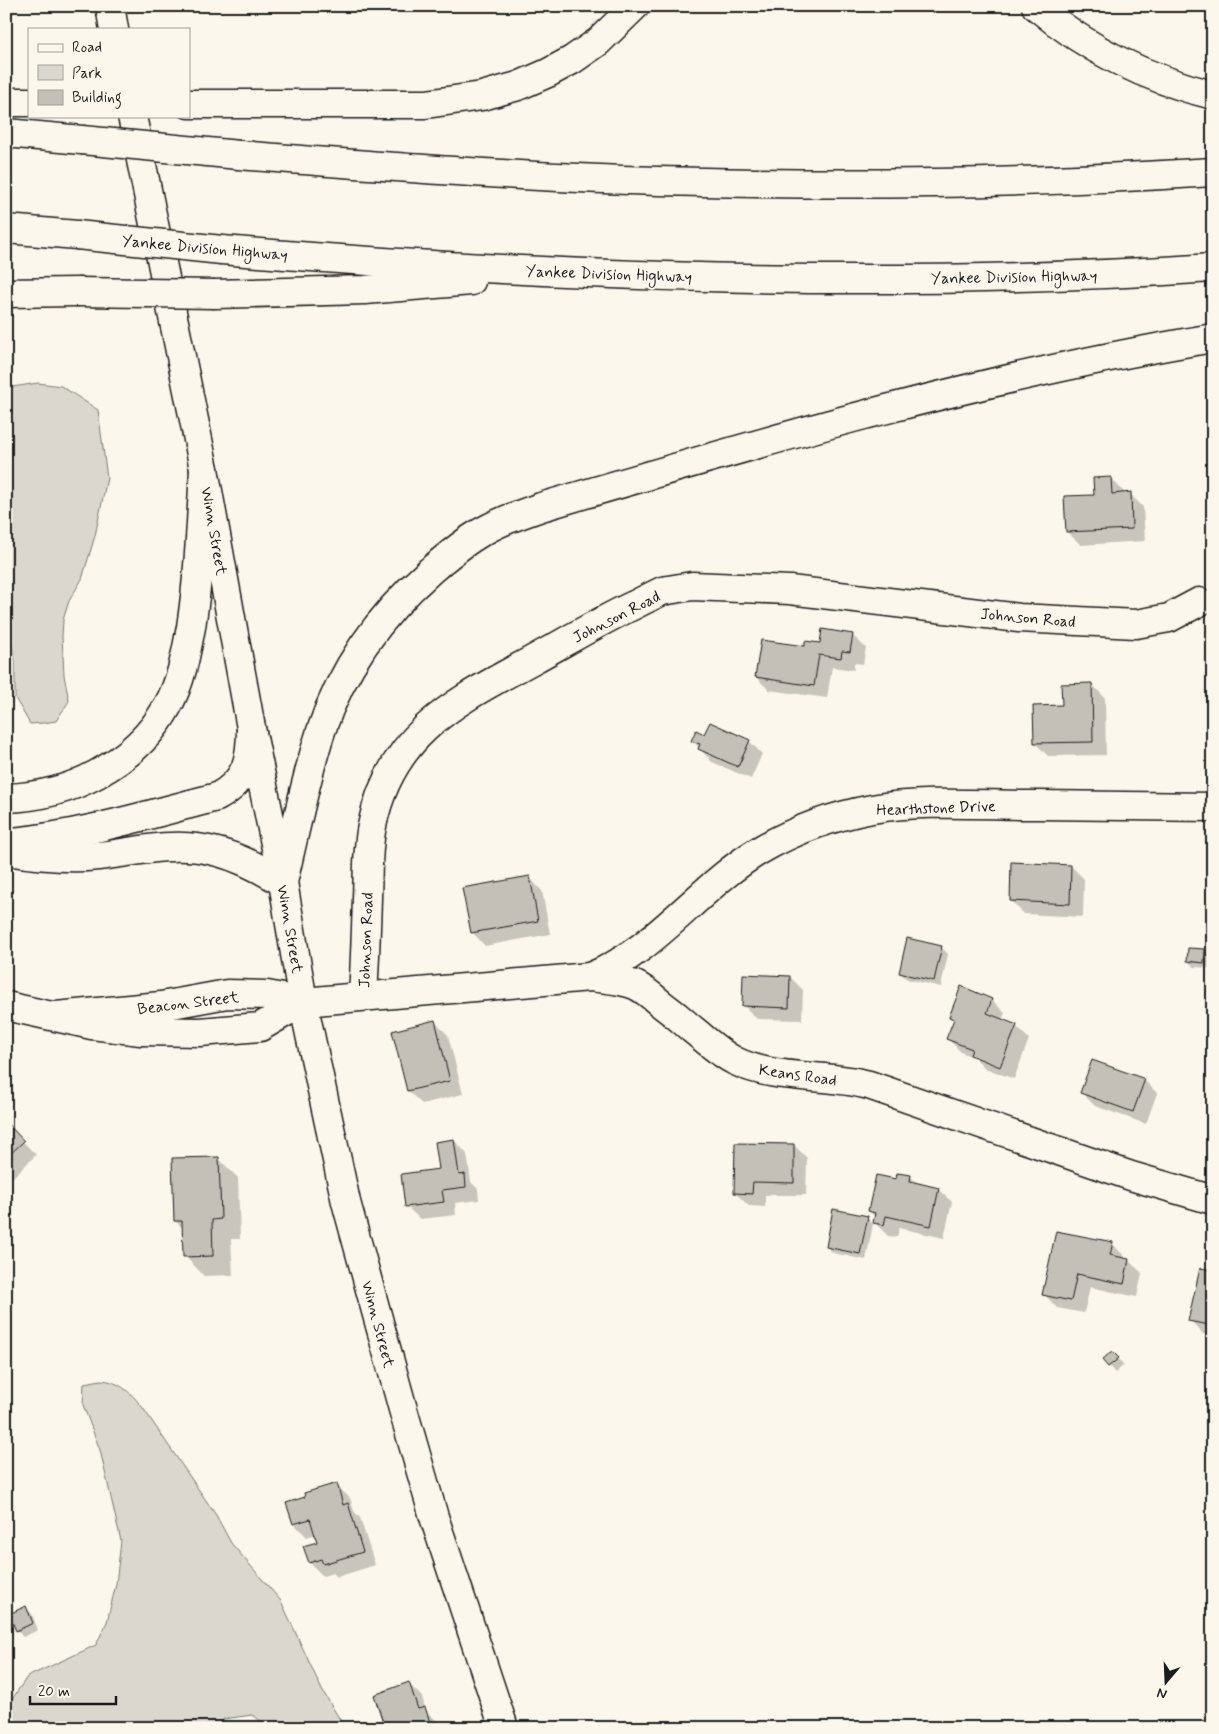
<svg xmlns="http://www.w3.org/2000/svg" width="1219" height="1734" font-family="Mynerve,sans-serif">
	<style>
		.green { fill: #dad7ce; stroke: #7b7a75 }
		.shadow { fill: #0003 }
		.building { fill: #c3c0b8; stroke: #1c1c1c }
		.lines { fill: none; stroke-linecap: round; stroke-linejoin: round }
		.minor-casing { stroke: #1c1c1c; stroke-width: 31 }
		.major-casing { stroke: #1c1c1c; stroke-width: 31 }
		.highway-casing { stroke: #1c1c1c; stroke-width: 31 }
		.minor { stroke: #fbf7ec; stroke-width: 28 }
		.major { stroke: #fbf7ec; stroke-width: 28 }
		.highway { stroke: #fbf7ec; stroke-width: 28 }
		.highway-bridge-casing { stroke: #1c1c1c; stroke-width: 31; stroke-linecap: butt }
		.highway-bridge { stroke: #fbf7ec; stroke-width: 28 }
		.labels { text-anchor: middle; stroke-width: 4; stroke-linejoin: round; paint-order: stroke }
		.street-label { font-size: 16px; fill: #1c1c1c; stroke: #fbf7ec }
	</style>
	<rect width="100%" height="100%" fill="#fbf7ec"/>
	<filter id="ink" filterUnits="userSpaceOnUse"><feTurbulence type="fractalNoise" baseFrequency=".02" numOctaves="2"/><feDisplacementMap in="SourceGraphic" scale="10" xChannelSelector="R" yChannelSelector="G"/><feConvolveMatrix kernelMatrix="1 2 1 2 8 2 1 2 1" color-interpolation-filters="sRGB"/></filter>
	<g filter="url(#ink)">
		<g class="green">
			<polygon points="38,383 61,386 98,410 107,478 95,536 82,579 69,601 63,620 62,637 64,675 69,701 56,721 43,723 30,724 15,698 15,662 6,609 6,388"/>
			<path d="M101 1380C120 1381 132 1394 143 1408L216 1515 231 1543 281 1601 322 1690 345 1728H271L252 1715 224 1719 214 1728H6V1710L8 1705 27 1677 96 1645 107 1622 116 1584 121 1541 100 1450 83 1405 84 1383Z"/>
		</g>
		<g class="shadow">
			<polygon points="1111,478 1124,492 1124,494 1130,494 1143,507 1145,541 1081,545 1067,532"/>
			<polygon points="852,635 866,648 863,664 854,663 854,670 832,667 827,698 769,690 756,677 806,648"/>
			<polygon points="1092,684 1105,698 1106,755 1048,756 1035,743 1063,706"/>
			<polygon points="705,735 749,741 762,754 751,779 712,762 693,741"/>
			<polygon points="1071,866 1084,879 1083,917 1024,914 1011,901"/>
			<polygon points="529,877 542,891 550,934 485,946 472,932"/>
			<polygon points="942,948 948,954 941,987 907,979 900,973"/>
			<polygon points="1204,950 1210,957 1210,968 1194,967 1188,961"/>
			<polygon points="790,977 803,990 802,1020 757,1019 744,1006"/>
			<polygon points="992,1000 1005,1013 1002,1020 1016,1026 1029,1039 1014,1079 985,1068 975,1058 961,1052 948,1039 955,1021 950,1016"/>
			<polygon points="435,1022 448,1035 463,1094 422,1104 408,1091 394,1032"/>
			<polygon points="1144,1080 1157,1093 1146,1124 1095,1106 1082,1093"/>
			<polygon points="6,1124 36,1155 6,1184"/>
			<polygon points="454,1140 467,1154 471,1182 478,1189 479,1200 455,1203 456,1215 420,1219 406,1206 440,1170"/>
			<polygon points="794,1145 807,1158 806,1195 765,1195 765,1207 749,1206 735,1193"/>
			<polygon points="218,1158 238,1178 240,1239 231,1239 233,1275 204,1276 185,1256 184,1229 175,1221"/>
			<polygon points="910,1176 918,1184 938,1189 952,1202 944,1238 899,1228 897,1237 888,1236 874,1222 876,1217 869,1211 897,1181"/>
			<polygon points="867,1218 873,1224 866,1260 833,1253 827,1247"/>
			<polygon points="1112,1243 1125,1257 1125,1259 1128,1260 1142,1273 1137,1297 1090,1287 1084,1313 1057,1308 1044,1294"/>
			<polygon points="1213,1272 1213,1335 1203,1334 1190,1320"/>
			<polygon points="1112,1353 1124,1365 1115,1373 1104,1360"/>
			<polygon points="6,1408 14,1425 6,1428"/>
			<polygon points="336,1485 350,1498 354,1511 360,1518 375,1565 337,1577 333,1573 323,1576 310,1563 305,1547 319,1543 316,1534 307,1537 294,1524"/>
			<polygon points="26,1608 32,1614 38,1630 23,1637 17,1630"/>
			<polygon points="409,1684 422,1697 426,1711 438,1722 440,1728 386,1728"/>
		</g>
		<g class="building">
			<polygon points="1111,477 1112,494 1131,492 1132,529 1066,532 1064,496 1094,495 1093,478"/>
			<polygon points="822,629 853,634 850,652 842,651 841,658 819,655 814,686 755,677 761,640 805,646 805,641 820,643"/>
			<polygon points="1092,683 1093,742 1034,743 1033,706 1062,705 1061,684"/>
			<polygon points="710,722 750,740 738,767 698,749 700,744 691,741 696,730 704,734"/>
			<polygon points="1011,862 1071,865 1070,904 1010,901"/>
			<polygon points="530,876 538,921 471,933 462,888"/>
			<polygon points="907,938 942,946 934,981 899,973"/>
			<polygon points="1188,948 1205,949 1204,963 1187,961"/>
			<polygon points="743,974 790,976 789,1008 742,1006"/>
			<polygon points="961,986 992,999 987,1013 1017,1025 1000,1067 970,1055 972,1049 946,1039 954,1019 949,1017"/>
			<polygon points="435,1020 450,1081 407,1091 392,1031"/>
			<polygon points="1092,1060 1145,1079 1133,1112 1080,1093"/>
			<polygon points="6,1122 24,1141 6,1158"/>
			<polygon points="454,1139 459,1175 465,1174 466,1187 442,1190 444,1202 405,1207 401,1174 439,1169 435,1142"/>
			<polygon points="735,1143 794,1144 794,1183 753,1182 752,1194 734,1193"/>
			<polygon points="219,1157 221,1219 212,1220 213,1256 183,1257 182,1221 174,1221 172,1158"/>
			<polygon points="897,1173 911,1175 910,1181 939,1188 931,1226 886,1216 884,1225 873,1223 875,1213 868,1211 876,1175 896,1179"/>
			<polygon points="833,1209 868,1216 860,1254 826,1247"/>
			<polygon points="1056,1231 1113,1242 1110,1255 1129,1259 1124,1284 1077,1274 1071,1301 1042,1295"/>
			<polygon points="1200,1268 1213,1270 1213,1309 1209,1325 1188,1321"/>
			<polygon points="1112,1351 1119,1358 1108,1367 1102,1360"/>
			<polygon points="337,1483 343,1505 348,1503 363,1552 323,1564 321,1559 309,1563 303,1546 317,1542 310,1519 293,1524 286,1503 305,1497 304,1493"/>
			<polygon points="26,1606 33,1623 16,1631 9,1614"/>
			<polygon points="409,1682 418,1709 425,1707 432,1728 385,1728 374,1695"/>
		</g>
		<g class="lines">
			<defs>
				<g id="minor">
					<path d="M590 977C657 950 700 885 762 849 795 830 835 816 872 809 925 800 981 805 1035 805 1094 806 1153 806 1213 807"/>
					<path d="M363 996C365 963 366 930 367 898 368 874 367 849 372 826 391 731 458 701 534 659 567 641 600 621 634 605L662 591 692 586 790 590 1019 618 1136 624 1169 618 1199 602"/>
					<polyline points="6,1006 92,1025 141,1031 200,1032 260,1027 303,1002"/>
					<path d="M56 1016 161 1006 227 994 267 995 303 1002 590 977C605 979 620 979 635 985 644 989 652 996 660 1003 671 1011 682 1020 692 1029 706 1040 719 1053 735 1061 776 1081 825 1073 869 1085L1131 1176 1213 1200"/>
				</g>
				<g id="major">
					<polyline points="110,6 114,29"/>
					<polyline points="132,116 204,469 251,728 283,882 303,1002 346,1202 404,1413 434,1517 504,1728"/>
				</g>
				<g id="highway">
					<path d="M1036 6C1088 50 1147 79 1213 95"/>
					<polyline points="6,102 29,102"/>
					<polyline points="189,104 426,104 482,96 518,86 548,73 572,60 598,42 635,6"/>
					<polyline points="6,133 82,140"/>
					<path d="M239 155C379 166 519 177 659 181 844 186 1029 184 1213 172"/>
					<polyline points="6,229 77,235"/>
					<path d="M222 250C551 277 883 290 1213 268"/>
					<polyline points="6,293 77,292"/>
					<polyline points="215,294 365,290 471,281"/>
					<path d="M6 798C37 797 70 789 97 774 126 758 151 736 167 707 181 683 186 654 191 627 199 575 201 522 204 469"/>
					<path d="M13 842C82 835 150 814 217 797 247 781 251 759 251 728"/>
					<path d="M6 851C37 856 68 859 98 856 131 853 164 843 198 848 229 852 256 866 283 882 295 832 305 780 321 731 342 668 380 615 430 571 444 559 459 546 475 536 495 523 518 515 541 507 762 442 984 376 1213 338"/>
				</g>
			</defs>
			<use href="#minor" class="minor-casing"/>
			<use href="#major" class="major-casing"/>
			<use href="#highway" class="highway-casing"/>
			<use href="#minor" class="minor"/>
			<use href="#major" class="major"/>
			<use href="#highway" class="highway"/>
			<defs>
				<g id="highway-bridge">
					<polyline points="82,140 239,155"/>
					<polyline points="77,235 222,250"/>
					<polyline points="77,292 215,294"/>
				</g>
			</defs>
			<use href="#highway-bridge" class="highway-bridge-casing"/>
			<use href="#highway-bridge" class="highway-bridge"/>
		</g>
	</g>
	<g class="labels">
		<g class="street-label">
			<text transform="translate(205 247) rotate(5)" y="6">Yankee Division Highway</text>
			<text transform="translate(609 273) rotate(2)" y="6">Yankee Division Highway</text>
			<text transform="translate(1014 276) rotate(-1)" y="6">Yankee Division Highway</text>
			<text transform="translate(215 531) rotate(80)" y="6">Winn Street</text>
			<text transform="translate(616 616) rotate(-27)" y="6">Johnson Road</text>
			<text transform="translate(1028 617) rotate(5)" y="6">Johnson Road</text>
			<text transform="translate(936 807) rotate(-2)" y="6">Hearthstone Drive</text>
			<text transform="translate(291 929) rotate(80)" y="6">Winn Street</text>
			<text transform="translate(365 940) rotate(-88)" y="6">Johnson Road</text>
			<text transform="translate(188 1002) rotate(-7)" y="6">Beacon Street</text>
			<text transform="translate(798 1074) rotate(8)" y="6">Keans Road</text>
			<text transform="translate(379 1324) rotate(75)" y="6">Winn Street</text>
		</g>
	</g>
	<rect width="1219" height="1734" fill="none" stroke="#fbf7ec" stroke-width="25"/>
	<rect x="12" y="12" width="1194" height="1709" fill="none" stroke="#1c1c1c" stroke-width="2" filter="url(#ink)"/>
	<rect x="28" y="28" width="162" height="90" fill="#fbf7ec" stroke="#a29f99"/>
	<rect x="38" y="44" width="25" height="8" fill="#fbf7ec" stroke="#a29f99"/>
	<text x="72" y="52" font-size="15" fill="#1c1c1c">Road</text>
	<rect x="38" y="65" width="25" height="15" fill="#dad7ce" stroke="#a29f99"/>
	<text x="72" y="78" font-size="15" fill="#1c1c1c">Park</text>
	<rect x="38" y="90" width="25" height="15" fill="#c3c0b8" stroke="#a29f99"/>
	<text x="72" y="102" font-size="15" fill="#1c1c1c">Building</text>
	<g transform="translate(1166 1682) rotate(199)" stroke="#fbf7ec" stroke-width="4" paint-order="stroke">
	<path d="M0-4L9 19L0 12L-9 19Z" fill="#1c1c1c"/>
	<text y="-8" font-size="14" font-weight="bold" text-anchor="middle" fill="#1c1c1c">N</text>
	</g>
	<path d="M30 1696v8h86v-8" fill="none" stroke="#1c1c1c" stroke-width="2.5"/>
	<text x="38" y="1696" font-size="15" fill="#1c1c1c" stroke="#fbf7ec" stroke-width="4" paint-order="stroke">20 m</text>
</svg>
